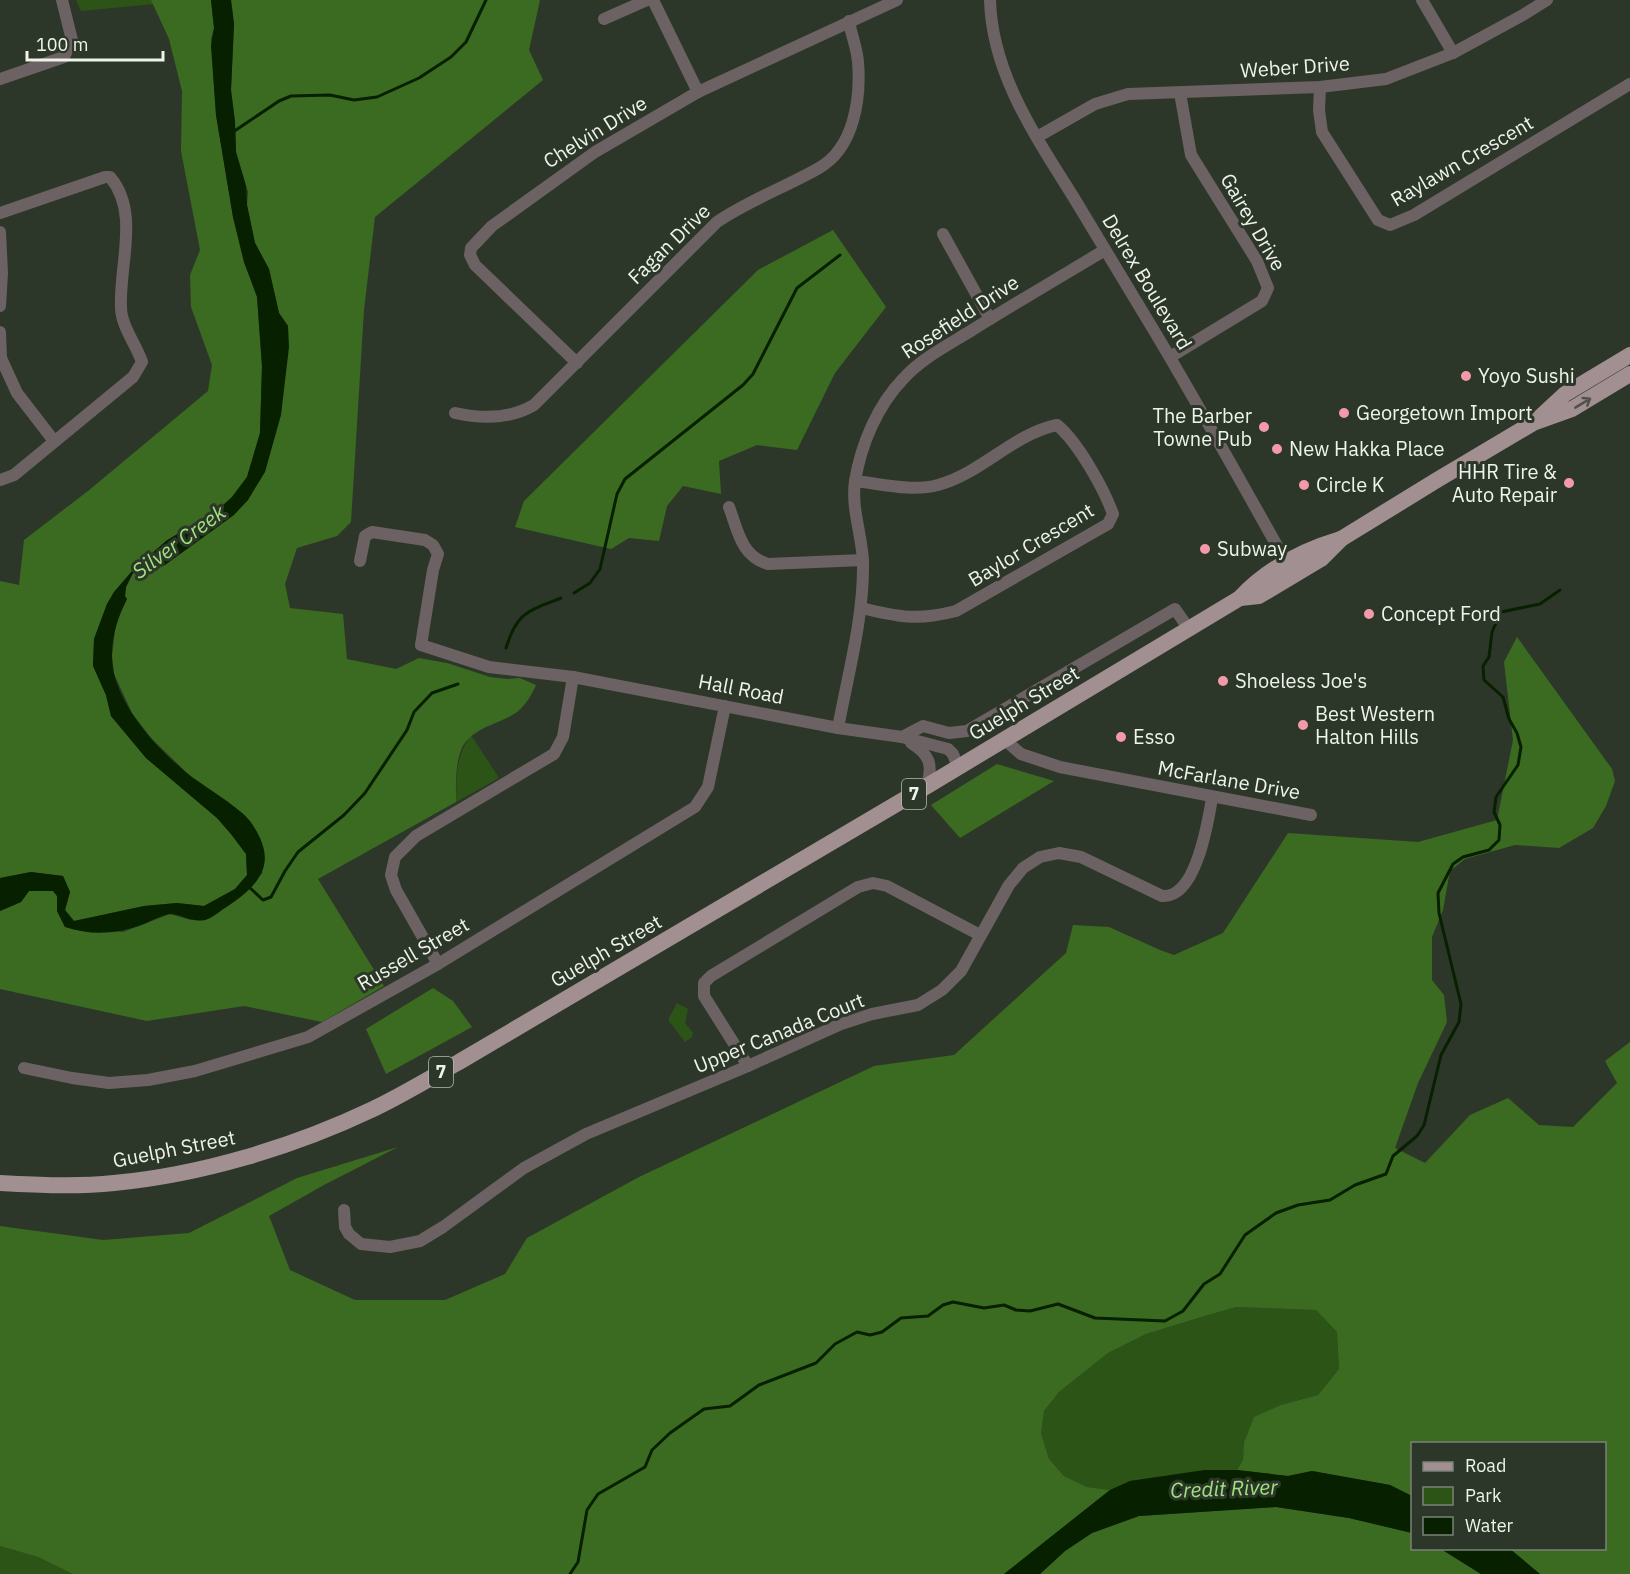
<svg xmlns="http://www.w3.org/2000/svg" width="1630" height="1574" font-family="'IBM Plex Sans',sans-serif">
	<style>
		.green { fill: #2c5417 }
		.forest { fill: #3b6b20 }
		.water { fill: #072000 }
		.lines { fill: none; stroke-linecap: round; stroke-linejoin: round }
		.stream { stroke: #072000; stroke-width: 3 }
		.minor { stroke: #6c6263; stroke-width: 12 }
		.major { stroke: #a28f92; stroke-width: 16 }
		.oneway { stroke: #505148 }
		.poi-dot { fill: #f39aaa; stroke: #2d3729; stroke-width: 2 }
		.labels { text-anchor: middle; stroke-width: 6; stroke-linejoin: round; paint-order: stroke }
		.shield { fill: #2d3729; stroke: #b4bbb1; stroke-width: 1.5 }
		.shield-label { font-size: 18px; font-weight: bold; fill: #eef4eb }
		.street-label { font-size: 20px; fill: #eef4eb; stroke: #2d3729 }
		.poi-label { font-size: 20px; fill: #eef4eb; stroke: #2d3729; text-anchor: start }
		.water-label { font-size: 21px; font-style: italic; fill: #9fe37f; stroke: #2d3729 }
	</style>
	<rect width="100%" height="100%" fill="#2d3729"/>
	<g class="green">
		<polygon points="76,0 151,0 154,4 81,11"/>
		<path d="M471 735 499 778 456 802C457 775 455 758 471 735Z"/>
		<polygon points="677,1003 688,1009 685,1023 693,1033 692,1037 685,1042 669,1021 669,1018"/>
		<polygon points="1235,1307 1316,1310 1337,1332 1339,1369 1318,1395 1281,1405 1244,1443 1243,1460 1237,1470 1205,1470 1131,1481 1110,1490 1087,1487 1064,1476 1049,1459 1041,1433 1044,1411 1059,1392 1108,1353 1146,1334"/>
		<polygon points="0,1546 38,1557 73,1574 0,1574"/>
	</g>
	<g class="forest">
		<polygon points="151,0 211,0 214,28 211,39 216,115 233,217 244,262 257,296 262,366 260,433 247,477 232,497 221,507 166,541 133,570 114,592 107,604 94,639 93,666 106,695 111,716 146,758 217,818 231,834 246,854 247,875 235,889 204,906 177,903 144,906 74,921 65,910 70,892 63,876 31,872 0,878 0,581 19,585 24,540 88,491 208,391 212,365 191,307 190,275 200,250 181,151 182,91 169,39"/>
		<path d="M231 0H540L529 50 543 80 375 217 364 310 351 522 337 536 297 548 285 584 290 608 343 614 347 659 396 669 419 658 447 663 490 677 507 679 520 678 536 685C532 694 526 705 517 712 499 725 471 727 461 750 455 766 456 785 456 802L318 879 384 986 322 1022 244 1006 147 1021 0 989V911L21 902 29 891H53L57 896V911L65 927 123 932 170 914 191 920 263 873 184 770 151 738 132 713 114 674 112 656 116 621 127 599 125 597 126 587 133 573 248 500 288 326 279 313 269 269 255 243 247 205 248 192 236 152 235 122 231 90 234 24Z"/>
		<polygon points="833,230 886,307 835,373 797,450 757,445 719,461 721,494 683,486 667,506 659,541 629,538 611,549 515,527 524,501 758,270"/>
		<polygon points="1517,637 1612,769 1615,781 1606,806 1593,828 1559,848 1515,845 1465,859 1450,871 1443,910 1432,937 1432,980 1444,995 1447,1022 1418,1083 1395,1148 1425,1163 1470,1115 1508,1098 1539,1125 1573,1127 1617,1083 1605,1061 1630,1042 1630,1574 1540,1574 1510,1549 1604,1548 1604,1444 1412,1444 1412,1496 1390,1485 1312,1471 1288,1476 1237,1470 1243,1460 1244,1443 1254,1417 1281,1405 1318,1395 1339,1369 1337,1332 1316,1310 1236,1307 1205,1316 1146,1334 1108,1353 1059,1392 1044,1411 1041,1433 1049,1459 1064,1476 1087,1487 1110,1490 1004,1574 73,1574 38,1557 0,1546 0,1226 103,1240 189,1233 297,1178 398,1147 324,1185 269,1216 290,1270 355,1300 445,1300 505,1274 527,1238 639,1177 874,1066 954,1055 1066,953 1073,925 1109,927 1160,950 1174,955 1223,933 1288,833 1418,842 1497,820 1513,740 1504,662"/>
		<polygon points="997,764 1054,781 960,838 931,805"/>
		<polygon points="433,988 453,1001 472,1027 386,1074 366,1029"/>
		<polygon points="1276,1507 1349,1518 1412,1533 1412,1548 1441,1549 1481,1574 1040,1574 1065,1551 1092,1533 1139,1516"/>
	</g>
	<g class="water">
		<path d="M211 0H231L234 24 231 90 235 122 236 152 246 186 247 205 255 243 269 269 279 313 288 326 289 347 281 415 265 472 248 500 234 515 165 565 142 575 133 573 126 587 125 596 127 599C118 617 112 635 112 655 111 700 158 751 192 777 206 787 241 809 250 821 278 860 264 882 228 906 221 910 213 918 205 920 191 923 182 914 170 914 162 915 151 921 144 924 117 934 92 936 65 927L57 911V896L53 891H29L21 902 0 911V878L31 872 63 876 70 892 65 910 74 921 144 906 177 903 204 906 235 889 247 875 246 854 231 834 217 818 146 758 111 716 106 695 93 666 94 639 107 604 114 592 133 570 166 541 221 507 232 497 247 477 260 433 262 366 257 297 244 262 233 217 216 115 211 46 214 28Z"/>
		<polygon points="1205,1470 1237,1470 1288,1476 1312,1471 1390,1485 1412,1496 1412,1533 1349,1518 1276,1507 1139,1516 1092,1533 1065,1551 1040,1574 1004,1574 1110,1490 1130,1481"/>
		<polygon points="1441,1549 1510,1549 1540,1574 1481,1574"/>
	</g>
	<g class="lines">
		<g class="stream">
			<polyline points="233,132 279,101 291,96 330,95 354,100 377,97 419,78 451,57 466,42 486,0"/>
			<polyline points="574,593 590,583 600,569 617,494 625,479 743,385 753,374 797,288 840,255"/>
			<path d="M506 648C517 612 528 611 561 598"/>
			<polyline points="249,887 263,900 271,897 285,871 298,852 344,815 365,793 407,730 414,712 432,693 458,684"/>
			<polyline points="570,1574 578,1562 587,1510 598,1494 645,1467 652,1450 670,1433 704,1409 730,1406 759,1385 816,1363 835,1344 857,1332 870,1335 882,1332 901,1318 928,1316 943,1305 953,1302 984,1308 1004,1305 1016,1310 1030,1311 1058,1304 1095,1318 1165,1321 1183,1311 1204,1284 1220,1274 1245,1235 1276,1213 1298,1205 1330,1200 1355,1185 1386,1174 1393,1156 1417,1136 1424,1125 1441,1055 1459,1022 1461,1004 1439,913 1438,893 1453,864 1463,857 1489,850 1499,840 1500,825 1494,812 1496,797 1518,765 1521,747 1517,733 1509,719 1503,697 1484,680 1483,666 1489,657 1492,632 1501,612 1540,604 1560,590"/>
		</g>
		<g class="minor">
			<polyline points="653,0 698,92"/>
			<path d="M990 0C992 74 1036 137 1074 198 1101 243 1129 289 1156 334 1202 411 1245 489 1289 567"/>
			<polyline points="1422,0 1453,53"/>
			<polyline points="604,19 647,0"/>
			<polyline points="0,79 64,57 72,40 62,0"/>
			<polyline points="1320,87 1319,110 1322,132 1378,220 1390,225 1414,215 1630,84"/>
			<polyline points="1037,137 1095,104 1128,94 1320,87 1386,79 1453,53 1523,15 1547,0"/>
			<path d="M0 213 105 177H110C140 212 119 265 121 307 121 326 136 344 142 362L133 377 14 475 0 480"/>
			<polyline points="0,232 2,273 0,306"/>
			<polyline points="943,234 990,319"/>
			<polyline points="0,332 1,358 17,393 54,441"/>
			<polyline points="1170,357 1262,301 1268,288 1257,261 1191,155 1180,93"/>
			<polyline points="577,363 475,265 470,255 471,248 492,226 595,152 698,92 897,0"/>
			<path d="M455 413C482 419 510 419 534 405L717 222C749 200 786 187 819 168 854 148 861 99 858 62 857 48 851 34 849 21"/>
			<path d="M855 481C882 484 912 492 938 485 982 473 1013 434 1057 425 1078 442 1104 489 1113 514L1108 524 956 611C917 621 899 617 861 608"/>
			<path d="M729 507C738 531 741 556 768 564L863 560"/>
			<polyline points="360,561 365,536 372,532 425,540 433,545 438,554 433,570 421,645 489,667 573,677 838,728 902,737 948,749 953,754 958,767"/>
			<path d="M838 728C848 674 864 617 863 562 862 534 851 509 855 481 861 445 877 406 903 379 921 359 946 346 969 332 1014 304 1060 277 1105 250"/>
			<polyline points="902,737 923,726 949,733 967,731 1175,609 1189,629"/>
			<polyline points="1005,740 1021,754 1060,767 1311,815"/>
			<path d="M911 743C930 755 933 764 927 786"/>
			<polyline points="438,964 396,890 391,875 395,857 416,836 554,754 563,737 573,677"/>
			<polyline points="748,1066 704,996 704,983 711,976 858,887 873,883 887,886 980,935"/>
			<polyline points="24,1068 72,1078 109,1083 148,1080 195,1071 308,1037 438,964 695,807 708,787 725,706"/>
			<path d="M344 1210 345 1227 349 1234 361 1244 390 1247 420 1241 443 1227 524 1168 586 1134 748 1066 841 1024 872 1014 918 1005 942 990 961 971 1009 885 1023 868 1040 857 1059 853 1081 857 1162 896C1196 899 1208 822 1212 798"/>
		</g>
		<g class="major">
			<polyline points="1538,419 1565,394 1630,355"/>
			<polyline points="1240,598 1259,596 1321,559 1341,539 1437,480 1533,423 1572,409 1630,374"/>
			<path d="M0 1183C38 1185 76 1187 114 1183 200 1175 293 1147 371 1110 401 1096 430 1078 459 1062L927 786 1240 598C1267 569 1304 550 1341 539"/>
		</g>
	</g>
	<defs><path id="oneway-shaft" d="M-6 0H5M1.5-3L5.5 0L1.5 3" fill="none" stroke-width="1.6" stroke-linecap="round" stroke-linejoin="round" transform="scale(1.5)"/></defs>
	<use class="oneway" href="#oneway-shaft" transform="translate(1583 403) rotate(-31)"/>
	<g class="poi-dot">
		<circle cx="1466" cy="376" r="6"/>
		<circle cx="1344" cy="413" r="6"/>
		<circle cx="1264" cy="427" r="6"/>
		<circle cx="1277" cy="449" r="6"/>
		<circle cx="1569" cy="483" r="6"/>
		<circle cx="1304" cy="485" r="6"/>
		<circle cx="1205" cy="549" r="6"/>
		<circle cx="1369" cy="614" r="6"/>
		<circle cx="1223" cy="681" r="6"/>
		<circle cx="1303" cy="725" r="6"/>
		<circle cx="1121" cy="737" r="6"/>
	</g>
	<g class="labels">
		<g class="shield">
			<rect x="902" y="779" width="24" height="30" rx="4.5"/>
			<rect x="429" y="1057" width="24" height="30" rx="4.5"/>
		</g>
		<g class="shield-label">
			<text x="914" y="800">7</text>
			<text x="441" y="1078">7</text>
		</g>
		<g class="street-label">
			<text transform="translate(1295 67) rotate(-4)" y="7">Weber Drive</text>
			<text transform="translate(595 132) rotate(-32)" y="7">Chelvin Drive</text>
			<text transform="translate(1462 161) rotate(-30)" y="7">Raylawn Crescent</text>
			<text transform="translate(1253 222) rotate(60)" y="7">Gairey Drive</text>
			<text transform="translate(669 244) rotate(-44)" y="7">Fagan Drive</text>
			<text transform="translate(1147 282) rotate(59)" y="7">Delrex Boulevard</text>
			<text transform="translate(960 317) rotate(-33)" y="7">Rosefield Drive</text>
			<text transform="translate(1031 545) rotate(-31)" y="7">Baylor Crescent</text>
			<text transform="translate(741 689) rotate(11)" y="7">Hall Road</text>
			<text transform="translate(1024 703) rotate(-31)" y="7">Guelph Street</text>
			<text transform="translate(1229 780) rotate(10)" y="7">McFarlane Drive</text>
			<text transform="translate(606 951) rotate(-30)" y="7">Guelph Street</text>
			<text transform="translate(413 954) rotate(-30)" y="7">Russell Street</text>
			<text transform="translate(779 1033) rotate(-22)" y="7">Upper Canada Court</text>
			<text transform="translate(174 1149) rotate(-11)" y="7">Guelph Street</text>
		</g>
		<g class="poi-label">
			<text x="1478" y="383">Yoyo Sushi</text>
			<text x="1356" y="420">Georgetown Import</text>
			<text x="1252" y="423" text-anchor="end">The Barber<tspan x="1252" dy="23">Towne Pub</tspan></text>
			<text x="1289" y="456">New Hakka Place</text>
			<text x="1557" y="479" text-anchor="end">HHR Tire &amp;<tspan x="1557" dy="23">Auto Repair</tspan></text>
			<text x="1316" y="492">Circle K</text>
			<text x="1217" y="556">Subway</text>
			<text x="1381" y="621">Concept Ford</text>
			<text x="1235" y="688">Shoeless Joe's</text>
			<text x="1315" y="721">Best Western<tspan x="1315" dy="23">Halton Hills</tspan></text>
			<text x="1133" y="744">Esso</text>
		</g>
		<g class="water-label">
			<text transform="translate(179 542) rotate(-36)" y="7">Silver Creek</text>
			<text transform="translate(1224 1489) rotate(-2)" y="7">Credit River</text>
		</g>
	</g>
	<rect x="1411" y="1442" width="195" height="108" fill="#2d3729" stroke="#7a8377" stroke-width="1.5"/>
	<rect x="1423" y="1462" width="30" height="9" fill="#a28f92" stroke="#7a8377" stroke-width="1.5"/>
	<text x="1465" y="1472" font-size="18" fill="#eef4eb">Road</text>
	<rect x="1423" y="1487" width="30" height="18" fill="#2c5417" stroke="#7a8377" stroke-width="1.5"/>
	<text x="1465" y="1502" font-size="18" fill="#eef4eb">Park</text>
	<rect x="1423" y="1517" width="30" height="18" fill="#072000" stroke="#7a8377" stroke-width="1.5"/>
	<text x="1465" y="1532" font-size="18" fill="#eef4eb">Water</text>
	<path d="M27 51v9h136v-9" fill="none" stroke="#eef4eb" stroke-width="3"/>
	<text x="36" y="51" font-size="18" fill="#eef4eb" stroke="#2d3729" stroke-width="4.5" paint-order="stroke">100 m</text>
</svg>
